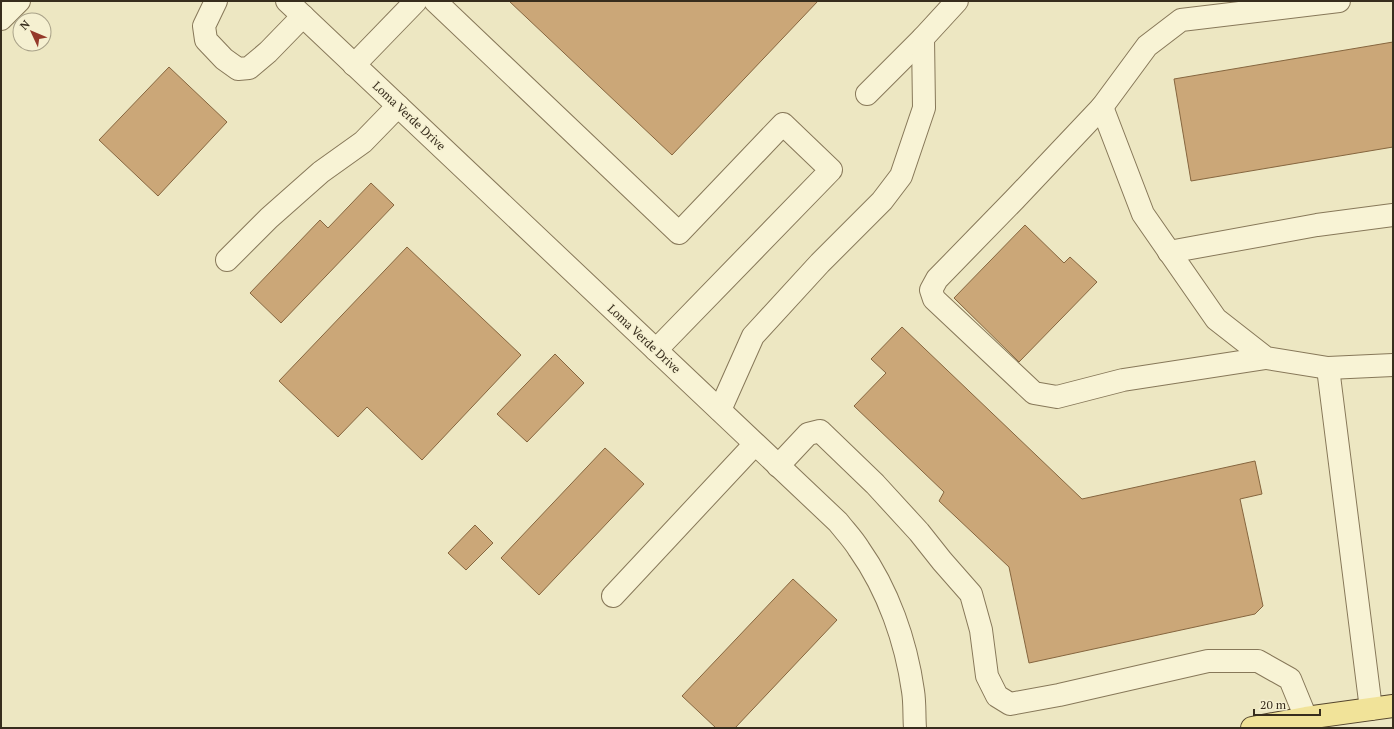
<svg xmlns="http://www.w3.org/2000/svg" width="1394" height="729" font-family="'PT Serif',serif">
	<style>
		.building { fill: #cba778; stroke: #86663f }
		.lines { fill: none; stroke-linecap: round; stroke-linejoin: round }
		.minor-casing { stroke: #877859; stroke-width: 24 }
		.major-casing { stroke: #55462d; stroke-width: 24 }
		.minor { stroke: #f8f3d5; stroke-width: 22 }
		.major { stroke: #f1e399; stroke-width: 22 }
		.labels { text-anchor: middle; stroke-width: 3; stroke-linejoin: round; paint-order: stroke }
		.street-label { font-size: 12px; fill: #372d1d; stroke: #f5f0d1 }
	</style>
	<rect width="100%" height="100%" fill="#ede7c2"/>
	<g class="building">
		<polygon points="509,1 818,1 672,155"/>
		<polygon points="1393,42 1393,147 1191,181 1174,79"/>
		<polygon points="169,67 227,122 158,196 99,140"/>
		<polygon points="371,183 394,205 281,323 250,293 320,220 328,228"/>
		<polygon points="1025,225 1064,263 1070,257 1097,282 1019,362 954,298"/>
		<polygon points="407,247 521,355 422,460 367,407 338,437 279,381"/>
		<polygon points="902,327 1082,499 1255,461 1262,494 1240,499 1263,606 1255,614 1029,663 1009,567 939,501 944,492 854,406 886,373 871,359"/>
		<polygon points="555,354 584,383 527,442 497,414"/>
		<polygon points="605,448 644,484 539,595 501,558"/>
		<polygon points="475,525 493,543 466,570 448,553"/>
		<polygon points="793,579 837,620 735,728 716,728 682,696"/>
	</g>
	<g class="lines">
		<defs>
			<g id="minor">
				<polyline points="216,1 204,26 206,40 224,59 238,69 249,68 268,52 303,16"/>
				<path d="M287 1 838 522C845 531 853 539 859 549 888 590 906 641 913 691 915 703 914 716 915 728"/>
				<polyline points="435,1 679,233 783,124 831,170 656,350"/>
				<polyline points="1,19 19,1"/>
				<polyline points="354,65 416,1"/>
				<polyline points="867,94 923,38"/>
				<polyline points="1102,107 1143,214 1216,319 1266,358 1328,368 1393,365"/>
				<polyline points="1169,252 1317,225 1393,215"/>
				<polyline points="227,260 269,218 321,172 363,142 398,106"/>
				<polyline points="1266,358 1123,380 1057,397 1034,393 934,299 931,290 937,279 1014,200 1102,107 1147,46 1181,20 1339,1"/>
				<polyline points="1328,368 1371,709"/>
				<polyline points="720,410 753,336 820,263 882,201 901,176 924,108 923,38 957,1"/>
				<polyline points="778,466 808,434 820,431 875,484 919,532 942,561 971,594 981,630 987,676 997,696 1010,704 1059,695 1208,661 1258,661 1290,679 1306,718"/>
				<polyline points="613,596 755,444"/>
			</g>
			<polyline id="major" points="1252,728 1306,718 1393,706"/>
		</defs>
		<use href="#minor" class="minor-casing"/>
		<use href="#major" class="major-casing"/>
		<use href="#minor" class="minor"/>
		<use href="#major" class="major"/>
	</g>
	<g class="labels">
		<g class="street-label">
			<text transform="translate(409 116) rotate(43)" y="4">Loma Verde Drive</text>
			<text transform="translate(644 339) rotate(43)" y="4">Loma Verde Drive</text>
		</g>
	</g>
	<rect width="1394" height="729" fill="none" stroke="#372d1d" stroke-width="4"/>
	<g transform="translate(32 32) rotate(314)"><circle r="19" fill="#f5f0d1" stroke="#a9a289"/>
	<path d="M0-3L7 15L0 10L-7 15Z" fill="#95392a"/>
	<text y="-6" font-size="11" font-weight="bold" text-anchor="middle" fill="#372d1d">N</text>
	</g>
	<path d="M1254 709v6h66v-6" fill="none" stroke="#372d1d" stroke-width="2"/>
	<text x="1260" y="709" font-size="12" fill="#372d1d" stroke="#f5f0d1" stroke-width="3" paint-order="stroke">20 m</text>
</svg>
